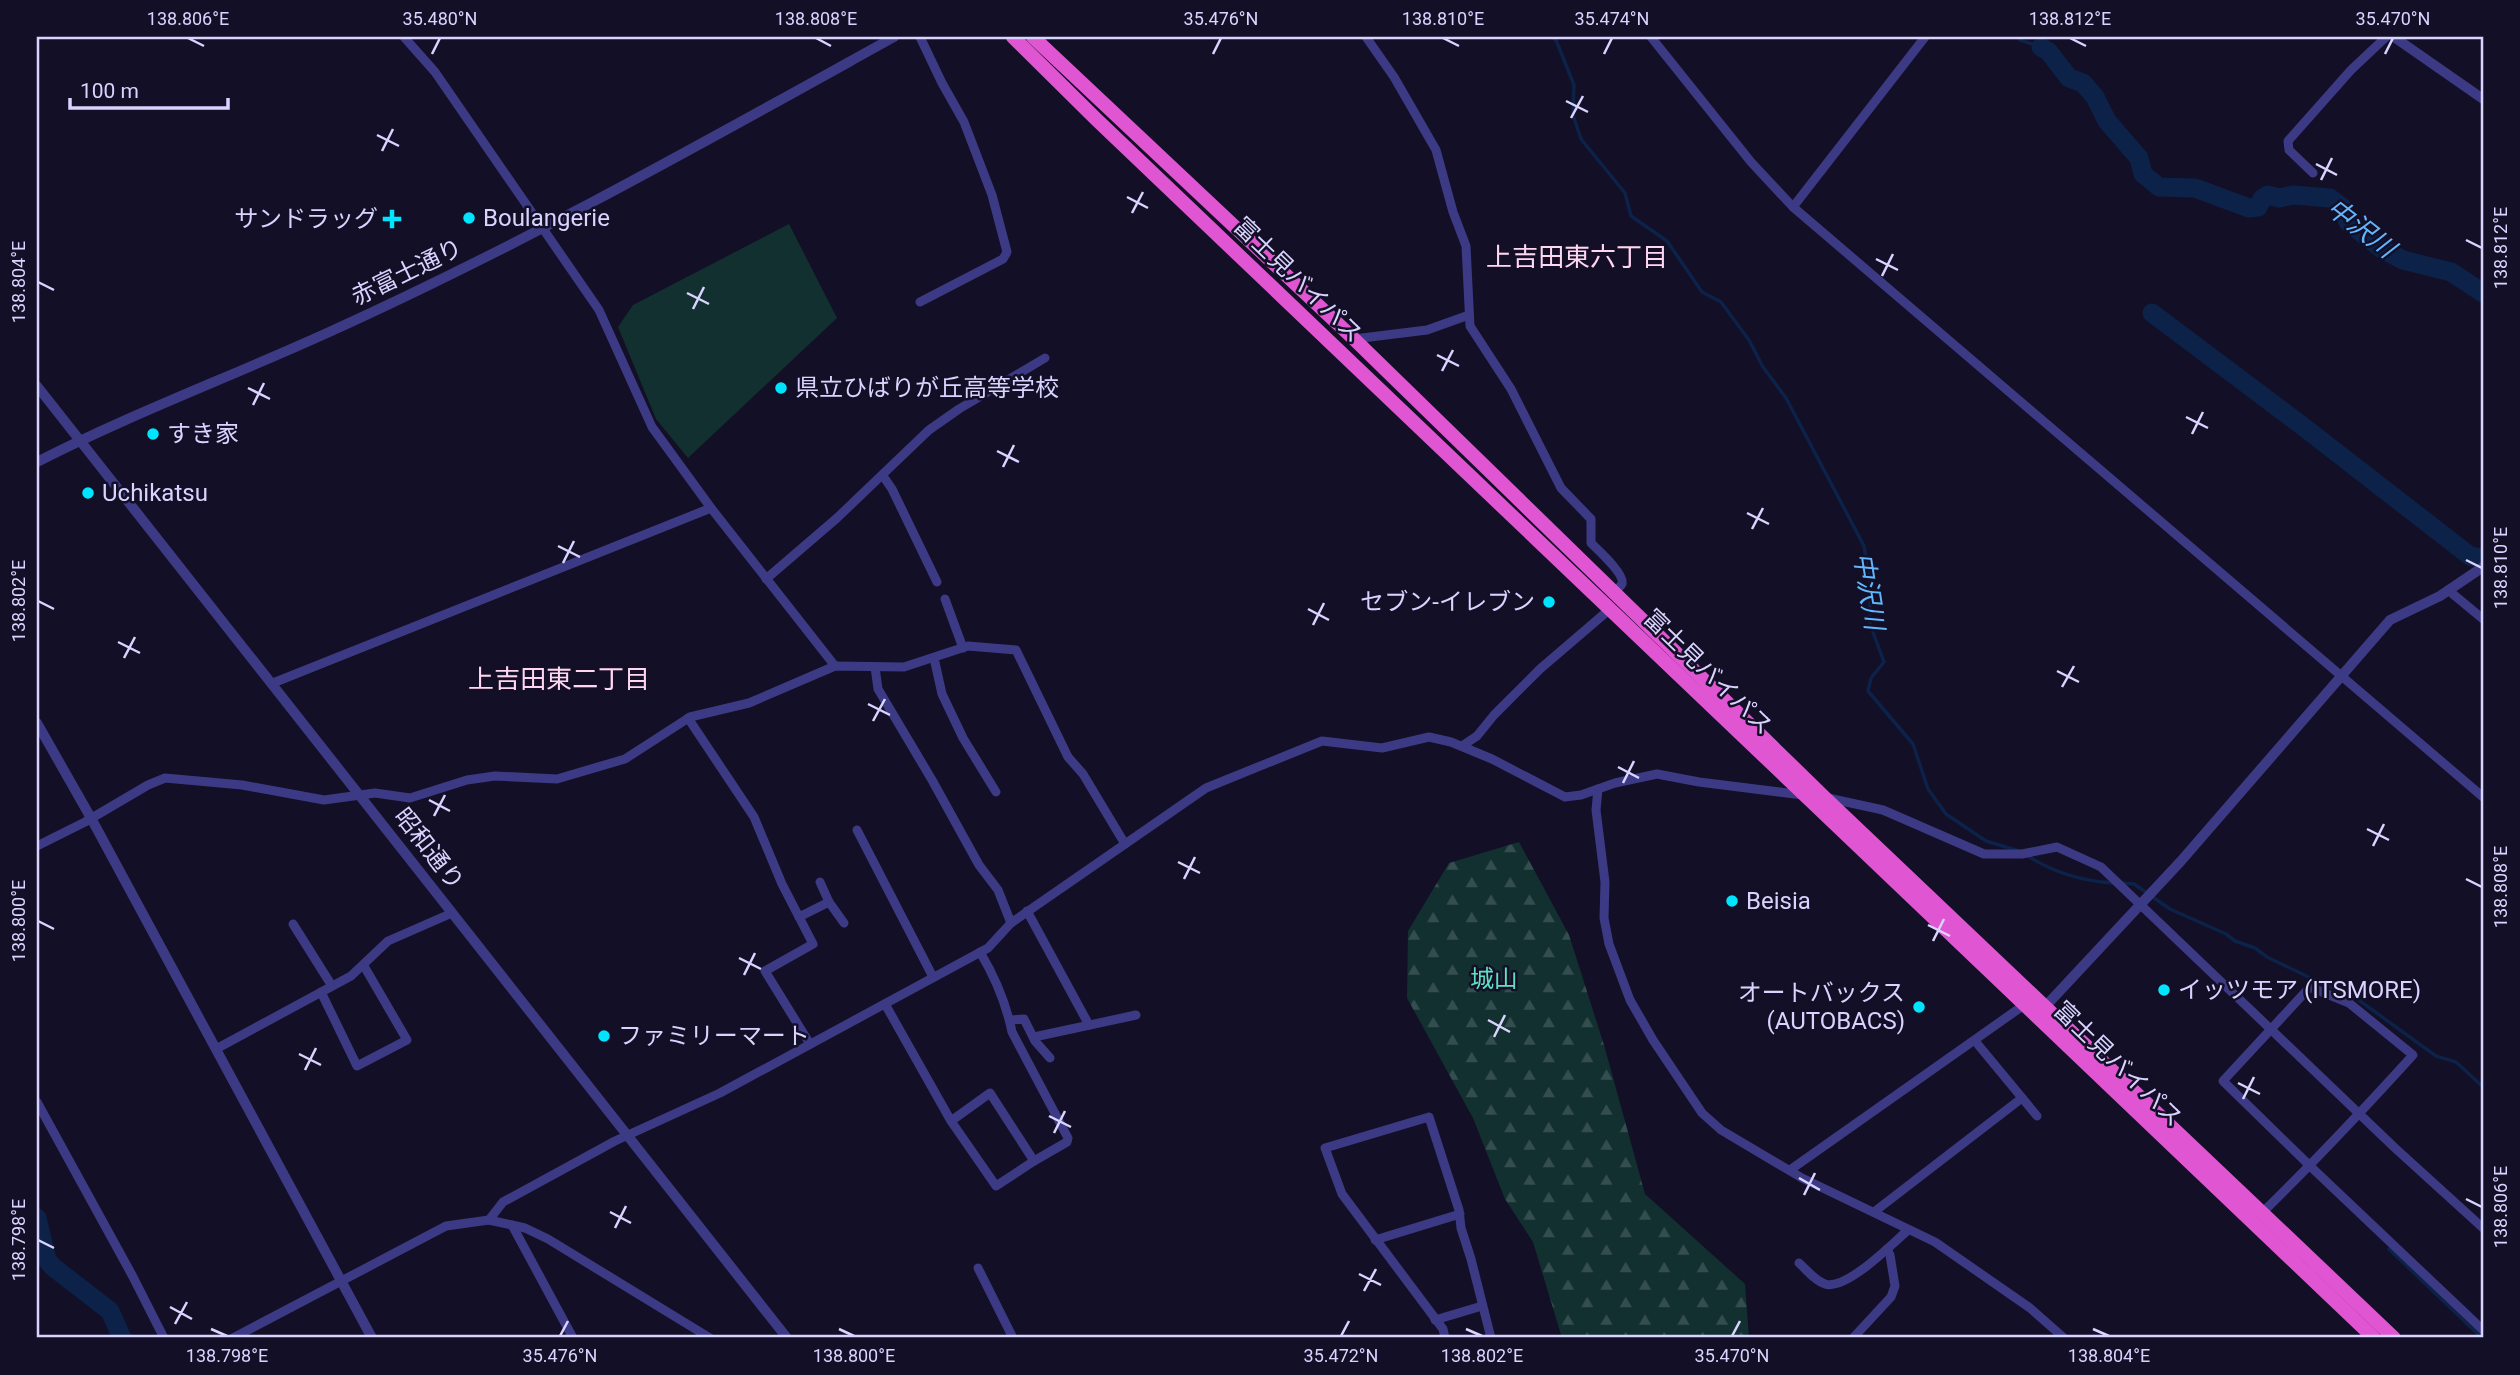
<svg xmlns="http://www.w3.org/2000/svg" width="2520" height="1375" font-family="Roboto,'Noto Sans JP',sans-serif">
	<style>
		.forest { fill: url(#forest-firs) }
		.pitch { fill: #12302f }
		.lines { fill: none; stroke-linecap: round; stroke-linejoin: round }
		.stream { stroke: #0c2248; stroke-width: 3.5 }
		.river { stroke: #0c2248; stroke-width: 19 }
		.minor { stroke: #3d3a85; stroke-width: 9 }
		.tertiary { stroke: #3d3a85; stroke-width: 10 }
		.trunk { stroke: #e055d1; stroke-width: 14 }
		.ticks { fill: none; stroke: #d9d4ff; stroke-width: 2.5 }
		.poi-dot { fill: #00e5ff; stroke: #130f26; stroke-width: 2.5 }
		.labels { text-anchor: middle; stroke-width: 5; stroke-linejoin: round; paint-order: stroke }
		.poi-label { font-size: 24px; fill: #d9d4ff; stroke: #130f26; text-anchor: start }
		.street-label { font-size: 24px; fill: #d9d4ff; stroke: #130f26 }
		.park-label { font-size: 24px; fill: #5fe0c0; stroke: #130f26 }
		.water-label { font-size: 26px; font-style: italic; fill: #62b6ff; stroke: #130f26 }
		.neighbourhood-label { font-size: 26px; fill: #ffd6f0; stroke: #130f26 }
		.neatline { fill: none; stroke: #d9d4ff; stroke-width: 2.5 }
		.ticks-label { font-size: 18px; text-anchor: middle; fill: #d9d4ff }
	</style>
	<defs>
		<pattern id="forest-firs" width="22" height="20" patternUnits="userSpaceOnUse" patternTransform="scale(1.75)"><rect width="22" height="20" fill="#12302f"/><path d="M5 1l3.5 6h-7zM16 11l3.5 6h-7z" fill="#344d4e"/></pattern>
	</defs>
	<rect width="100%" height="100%" fill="#130f26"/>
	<polygon class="forest" points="1519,842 1569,935 1604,1045 1645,1194 1745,1284 1749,1338 1562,1338 1533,1242 1505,1199 1473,1118 1407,998 1408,931 1449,863"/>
	<polygon class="pitch" points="789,224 837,318 688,458 656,419 618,327 633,305"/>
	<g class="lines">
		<g class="stream">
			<polyline points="1552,37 1556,40 1574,85 1573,115 1581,139 1625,193 1631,216 1667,241 1702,292 1721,302 1749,340 1763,367 1786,398 1864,546 1870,584 1870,624 1884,662 1871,678 1868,691 1913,744 1928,789 1946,814 1986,841 2022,852"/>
			<polyline points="2018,37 2020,40 2041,47"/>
			<path d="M2028 856C2054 873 2083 881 2113 883"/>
			<polyline points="2121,883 2134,884 2170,909 2226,934 2235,941 2255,948 2267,957 2325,985 2349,993 2436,1056 2456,1062 2483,1087"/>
			<polyline points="2389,1249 2480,1336"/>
		</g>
		<g class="river">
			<polyline points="2041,47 2049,52 2069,78 2083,83 2095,97 2107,121 2139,158 2143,174 2159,187 2195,188 2249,208 2258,207 2262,199 2268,195 2279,198 2293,195 2330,198 2342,207 2348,222 2382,249 2403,260 2451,272 2483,293"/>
			<polyline points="2152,313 2305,428 2470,556 2483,558"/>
			<polyline points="37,1218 47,1260 53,1267 110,1311 122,1338"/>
		</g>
		<g class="minor">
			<polyline points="404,37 435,72 599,310 652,427 711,508 835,666"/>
			<polyline points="920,37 942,83 964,122 992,195 1007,252 1003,259 920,302"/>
			<path d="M1366 37 1394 77 1436 150 1453 212 1466 246 1470 326 1511 389 1561 488 1591 519V543C1598 550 1625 574 1622 584 1621 586 1615 591 1614 592"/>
			<polyline points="1651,37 1751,162 1793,207 2483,797"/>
			<polyline points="2313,173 2289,150 2288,141 2351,70 2386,37"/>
			<polyline points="1793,207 1925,37"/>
			<polyline points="1354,339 1427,330 1469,315"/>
			<polyline points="883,476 892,489 937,582"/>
			<polyline points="766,579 837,518 929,430 959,409 1045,358"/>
			<polyline points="2448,590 2483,619"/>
			<polyline points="945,599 963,648"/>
			<polyline points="934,658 942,694 963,738 996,792"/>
			<polyline points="875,667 878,689 932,780 979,865 998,890 1011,923"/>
			<polyline points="273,683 711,508"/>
			<polyline points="688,718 754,817 782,884 813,944 765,971 810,1044"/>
			<polyline points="1462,746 1477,736 1494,715 1540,669 1610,609"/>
			<polyline points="1598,789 1596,810 1605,882 1604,918 1609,944 1630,1000 1653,1040 1702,1113 1721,1130 1802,1178 1935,1242 2030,1308 2064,1338"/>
			<polyline points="1828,798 1883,810 1984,854 2022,854 2057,847 2101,867 2395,1148 2483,1228"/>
			<polyline points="857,830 933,977"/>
			<polyline points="37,846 85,822 148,785 165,778 242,785 324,800 375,793 410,798 467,780 495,776 557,779 625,759 690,717 749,703 835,666 904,667 968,646 1016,650 1068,757 1083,774 1125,844"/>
			<polyline points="820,882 829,902 844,923"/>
			<polyline points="1027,911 1089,1025"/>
			<polyline points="799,917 829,902"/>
			<polyline points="293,924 332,986"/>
			<path d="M980 952C995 977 1006 1003 1012 1032L1068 1138 1067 1142 1034 1161"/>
			<polyline points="321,992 357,1066 407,1040 364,966"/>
			<polyline points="885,1004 951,1121 996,1186 1034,1161 990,1093 951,1121"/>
			<polyline points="1011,1020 1024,1019 1035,1041 1050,1058"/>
			<polyline points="1034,1037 1136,1015"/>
			<polyline points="1975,1041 2037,1116"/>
			<polyline points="216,1049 351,976 388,941 452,913"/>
			<polyline points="37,1102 132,1275 164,1338"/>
			<polyline points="1790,1170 2024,1005"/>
			<polyline points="1874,1212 2022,1098"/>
			<path d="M2262 1213C2314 1162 2364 1109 2413 1055L2349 1003 2310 987 2223 1081 2306 1162 2310 1166 2483 1330"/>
			<polyline points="489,1220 503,1202 615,1141 720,1093 988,948 1011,923 1206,788 1322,741 1382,748 1429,737 1451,742 1492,759 1565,797 1581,795 1615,783 1657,774 1699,782 1803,795"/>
			<polyline points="512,1225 573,1338"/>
			<polyline points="1375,1240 1460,1214"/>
			<path d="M1799 1263C1808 1271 1814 1280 1825 1284 1846 1291 1892 1244 1908 1230"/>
			<polyline points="978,1268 1013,1338"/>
			<polyline points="1435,1320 1482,1306"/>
			<polyline points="233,1338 446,1226 489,1220 525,1228 548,1239 710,1338"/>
			<polyline points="1445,1338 1443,1329 1342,1194 1325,1148 1429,1117 1459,1210 1461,1228 1471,1259 1491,1338"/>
			<polyline points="1853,1338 1891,1297 1895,1286 1890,1255 1887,1249"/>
		</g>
		<g class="tertiary">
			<polyline points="2394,37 2483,99"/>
			<polyline points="37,386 787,1338"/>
			<path d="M37 462C131 414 230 377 327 333 522 245 708 140 894 37"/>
			<polyline points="37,723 91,818 372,1338"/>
			<polyline points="2042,1010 2181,861 2390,620 2440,596 2483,567"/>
		</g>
		<g class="trunk">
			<polyline points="1013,37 1097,120 2374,1338"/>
			<polyline points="1033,37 1354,339 1824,797 2394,1338"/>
		</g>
	</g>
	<path class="ticks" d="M188 38 204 46M816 38 831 46M1443 38 1459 46M2070 38 2086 46M432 54 440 38M1213 54 1221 38M1604 54 1612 38M2385 54 2393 38M1566 101 1588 112M1571 118 1583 96M377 135 399 146M382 151 393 129M2316 164 2337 175M2321 180 2332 158M1127 197 1148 208M1132 213 1143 192M2466 240 2482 248M1876 259 1898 270M1882 276 1893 254M38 282 54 290M687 293 709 304M693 309 704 287M1437 355 1459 366M1442 371 1453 350M248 388 270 399M253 405 264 383M2186 417 2208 428M2192 434 2203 412M997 451 1019 462M1003 467 1014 445M1747 513 1769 524M1752 529 1763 508M558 546 580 557M2466 560 2482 568M563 563 574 541M38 601 54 609M1308 609 1329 620M1313 625 1324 603M118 642 140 653M124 658 135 637M2057 671 2079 682M2062 687 2074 666M868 704 890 715M873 721 885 699M1618 767 1639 778M1623 783 1634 761M429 800 450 811M434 816 445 795M2367 829 2389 840M2373 846 2384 824M1178 862 1200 873M1184 879 1195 857M2466 879 2482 887M38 921 54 929M1928 925 1950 936M1933 941 1944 919M739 958 761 969M744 975 755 953M1488 1020 1510 1032M1494 1037 1505 1015M299 1054 321 1065M305 1070 316 1048M2238 1083 2260 1094M2243 1099 2254 1077M1049 1116 1071 1127M1054 1133 1065 1111M1799 1178 1820 1190M1804 1195 1815 1173M2466 1199 2482 1207M610 1212 631 1223M615 1228 626 1206M38 1240 54 1248M1359 1274 1381 1285M1364 1291 1376 1269M170 1307 192 1319M175 1324 187 1302M211 1329 227 1336M839 1329 854 1336M1466 1329 1482 1336M2093 1329 2109 1336M560 1336 568 1321M1341 1336 1349 1321M1732 1336 1740 1321"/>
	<g class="poi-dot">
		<circle cx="469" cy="218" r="7"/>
		<path d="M388.5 208.5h7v7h7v7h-7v7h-7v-7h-7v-7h7z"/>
		<circle cx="781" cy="388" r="7"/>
		<circle cx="153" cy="434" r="7"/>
		<circle cx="88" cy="493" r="7"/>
		<circle cx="1549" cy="602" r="7"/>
		<circle cx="1732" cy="901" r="7"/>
		<circle cx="2164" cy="990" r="7"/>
		<circle cx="1919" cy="1007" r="7"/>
		<circle cx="604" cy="1036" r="7"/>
	</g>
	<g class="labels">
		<g class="poi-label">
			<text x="483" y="226">Boulangerie</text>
			<text x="378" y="227" text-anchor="end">サンドラッグ</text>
			<text x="795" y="396">県立ひばりが丘高等学校</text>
			<text x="167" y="442">すき家</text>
			<text x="102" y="501">Uchikatsu</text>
			<text x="1535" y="610" text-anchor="end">セブン-イレブン</text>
			<text x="1746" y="909">Beisia</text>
			<text x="2178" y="998">イッツモア (ITSMORE)</text>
			<text x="1905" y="1001" text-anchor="end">オートバックス<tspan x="1905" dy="28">(AUTOBACS)</tspan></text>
			<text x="618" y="1044">ファミリーマート</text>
		</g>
		<g class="street-label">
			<text transform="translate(407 272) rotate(-26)" y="8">赤富士通り</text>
			<text transform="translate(1298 280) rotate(44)" y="8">富士見バイパス</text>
			<text transform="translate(1708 672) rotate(44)" y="8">富士見バイパス</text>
			<text transform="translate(429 849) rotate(52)" y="8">昭和通り</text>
			<text transform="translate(2118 1064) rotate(44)" y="8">富士見バイパス</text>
		</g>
		<g class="park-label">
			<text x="1494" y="987">城山</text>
		</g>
		<g class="water-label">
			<text transform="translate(2361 228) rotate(38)" y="9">中沢川</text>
			<text transform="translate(1869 591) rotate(81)" y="9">中沢川</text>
		</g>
		<g class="neighbourhood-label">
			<text x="1577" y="266">上吉田東六丁目</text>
			<text x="559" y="688">上吉田東二丁目</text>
		</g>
	</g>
	<rect width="2520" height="1375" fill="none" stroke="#130f26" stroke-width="77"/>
	<path d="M70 98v10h158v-10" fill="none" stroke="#d9d4ff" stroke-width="3.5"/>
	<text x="80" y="98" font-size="21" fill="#d9d4ff" stroke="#130f26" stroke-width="5" paint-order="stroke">100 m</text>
	<rect x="38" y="38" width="2444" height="1298" class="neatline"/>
	<g class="ticks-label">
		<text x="188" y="25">138.806°E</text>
		<text x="440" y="25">35.480°N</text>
		<text x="816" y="25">138.808°E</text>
		<text x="1221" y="25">35.476°N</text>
		<text x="1443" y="25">138.810°E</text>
		<text x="1612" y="25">35.474°N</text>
		<text x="2070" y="25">138.812°E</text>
		<text x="2393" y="25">35.470°N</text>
		<text transform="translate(2501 248) rotate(-90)" y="6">138.812°E</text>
		<text transform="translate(19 282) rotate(-90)" y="6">138.804°E</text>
		<text transform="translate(2501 568) rotate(-90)" y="6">138.810°E</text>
		<text transform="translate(19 601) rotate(-90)" y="6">138.802°E</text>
		<text transform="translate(2501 887) rotate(-90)" y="6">138.808°E</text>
		<text transform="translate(19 921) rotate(-90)" y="6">138.800°E</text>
		<text transform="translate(2501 1207) rotate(-90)" y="6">138.806°E</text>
		<text transform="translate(19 1240) rotate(-90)" y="6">138.798°E</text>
		<text x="227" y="1362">138.798°E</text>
		<text x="560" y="1362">35.476°N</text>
		<text x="854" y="1362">138.800°E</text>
		<text x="1341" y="1362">35.472°N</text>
		<text x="1482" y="1362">138.802°E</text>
		<text x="1732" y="1362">35.470°N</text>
		<text x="2109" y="1362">138.804°E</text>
	</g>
</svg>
